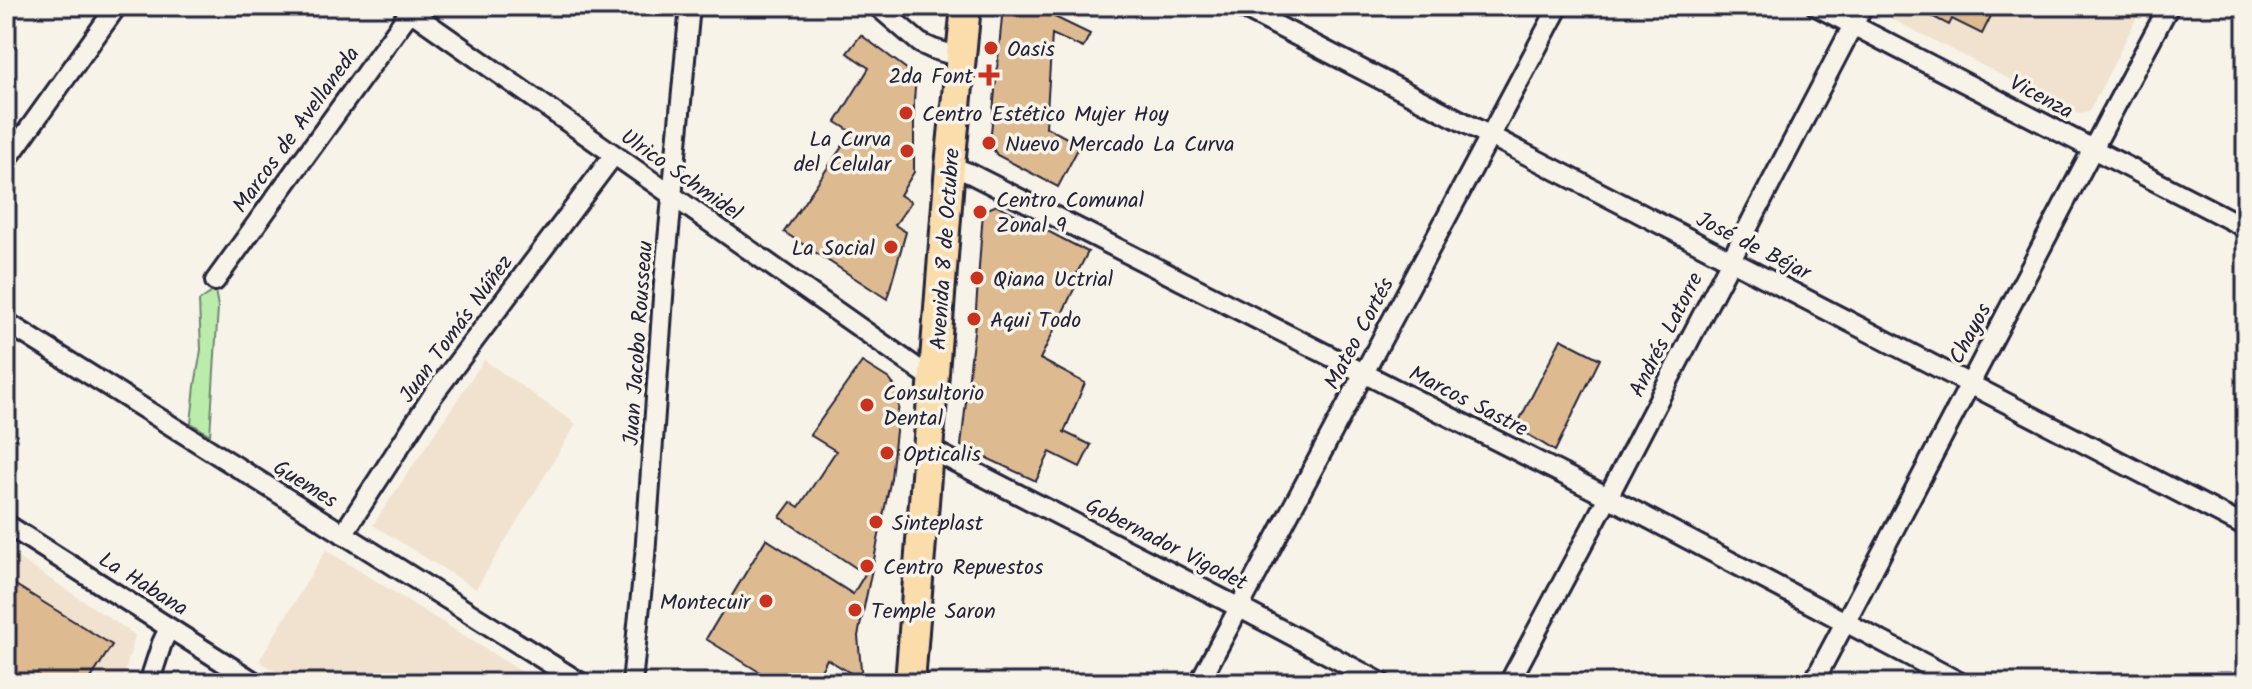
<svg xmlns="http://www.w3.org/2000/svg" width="2252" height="689" font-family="Kalam,sans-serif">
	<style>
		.built { fill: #f0e2ce }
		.green { fill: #bcecab; stroke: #6f8773; stroke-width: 2 }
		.building { fill: #deba90; stroke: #22223b; stroke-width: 2 }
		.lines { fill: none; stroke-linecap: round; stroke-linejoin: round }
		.street-casing { stroke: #22223b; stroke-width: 24 }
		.primary-casing { stroke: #22223b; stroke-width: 34 }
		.street { stroke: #f7f3e8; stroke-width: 18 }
		.primary { stroke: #faddab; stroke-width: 28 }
		.poi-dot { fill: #c8321e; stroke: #f7f3e8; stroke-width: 3 }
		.labels { text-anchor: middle; stroke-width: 7; stroke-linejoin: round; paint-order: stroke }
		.poi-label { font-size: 22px; fill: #22223b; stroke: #f7f3e8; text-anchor: start }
		.street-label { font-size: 22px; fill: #22223b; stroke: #f7f3e8 }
	</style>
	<rect width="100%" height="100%" fill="#f7f3e8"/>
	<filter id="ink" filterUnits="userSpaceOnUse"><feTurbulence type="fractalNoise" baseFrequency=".0125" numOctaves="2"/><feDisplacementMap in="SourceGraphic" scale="16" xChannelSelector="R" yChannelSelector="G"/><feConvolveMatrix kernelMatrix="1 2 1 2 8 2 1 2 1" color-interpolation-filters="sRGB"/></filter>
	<g filter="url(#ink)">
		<g class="built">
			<polygon points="1891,6 2143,6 2089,112 2078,114 1886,16"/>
			<polygon points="484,360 576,424 476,589 373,525"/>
			<polygon points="6,550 135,635 122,683 6,683"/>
			<polygon points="326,550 540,683 293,683 259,661"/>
		</g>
		<polygon class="green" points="215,290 218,307 210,435 191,423 195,386 201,350 199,301"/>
		<g class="building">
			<polygon points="1003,6 1032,6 1090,34 1083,48 1052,34 1046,127 1080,145 1058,187 997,155 990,144"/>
			<polygon points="1912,6 1987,6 1994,10 1982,34 1952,19 1949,25"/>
			<polygon points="861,35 916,76 914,101 914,172 900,195 911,202 895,225 906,232 887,299 784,232 852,132 836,122 869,68 847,53"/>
			<polygon points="997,205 1088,252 1074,279 1078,281 1040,359 1085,383 1064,432 1091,445 1080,467 1050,452 1036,481 961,446 975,323 983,211"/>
			<polygon points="1561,339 1600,359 1555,451 1516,427"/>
			<polygon points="862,362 889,379 900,393 891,478 858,636 862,680 827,659 815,683 756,683 761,673 706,639 766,539 853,594 865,574 780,517 791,502 799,507 836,451 810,435"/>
			<polygon points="6,579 112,645 88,683 6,683"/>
		</g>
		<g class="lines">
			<defs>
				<g id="street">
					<polyline points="403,6 934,380"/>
					<polyline points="877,6 920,43 933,49 960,57"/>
					<path d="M1239 6C1574 182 1911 352 2246 527"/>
					<polyline points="1816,6 2246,228"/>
					<polyline points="6,161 117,6"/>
					<polyline points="950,166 969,173 1608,497 1961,683"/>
					<polyline points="215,281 414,6"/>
					<polyline points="6,322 581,683"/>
					<polyline points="930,449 1238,607 1382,683"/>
					<polyline points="6,524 256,683"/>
					<polyline points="343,534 433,395 613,156"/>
					<polyline points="149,683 162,643 169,628"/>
					<polyline points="632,683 645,556 664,283 690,6"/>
					<polyline points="1199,683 1559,6"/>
					<polyline points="1509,683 1608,497 1863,6"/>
					<path d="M1813 683C1933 458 2048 230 2169 6"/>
				</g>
				<polyline id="primary" points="910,683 950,166 966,6"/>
			</defs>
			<use href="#street" class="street-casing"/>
			<use href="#primary" class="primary-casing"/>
			<use href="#street" class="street"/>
			<use href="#primary" class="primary"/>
		</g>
	</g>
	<g class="poi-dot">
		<circle cx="991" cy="48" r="8"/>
		<path d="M985 63h8v8h8v8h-8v8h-8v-8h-8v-8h8z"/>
		<circle cx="906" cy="113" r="8"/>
		<circle cx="989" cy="143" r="8"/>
		<circle cx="907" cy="151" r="8"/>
		<circle cx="980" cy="212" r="8"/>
		<circle cx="891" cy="247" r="8"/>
		<circle cx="977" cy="278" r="8"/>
		<circle cx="974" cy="319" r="8"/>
		<circle cx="867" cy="405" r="8"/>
		<circle cx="887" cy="453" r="8"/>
		<circle cx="876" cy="522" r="8"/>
		<circle cx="867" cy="566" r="8"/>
		<circle cx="766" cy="601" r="8"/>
		<circle cx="855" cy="610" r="8"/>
	</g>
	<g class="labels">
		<g class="poi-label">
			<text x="1007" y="56">Oasis</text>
			<text x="973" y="83" text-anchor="end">2da Font</text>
			<text x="922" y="121">Centro Estético Mujer Hoy</text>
			<text x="891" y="146" text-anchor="end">La Curva<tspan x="891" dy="25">del Celular</tspan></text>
			<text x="1005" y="151">Nuevo Mercado La Curva</text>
			<text x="996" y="207">Centro Comunal<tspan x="996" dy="25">Zonal 9</tspan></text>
			<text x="875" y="255" text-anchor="end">La Social</text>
			<text x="993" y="286">Qiana Uctrial</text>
			<text x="990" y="327">Aqui Todo</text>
			<text x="883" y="400">Consultorio<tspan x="883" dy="25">Dental</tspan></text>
			<text x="903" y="461">Opticalis</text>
			<text x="892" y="530">Sinteplast</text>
			<text x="883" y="574">Centro Repuestos</text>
			<text x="750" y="609" text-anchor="end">Montecuir</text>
			<text x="871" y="618">Temple Saron</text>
		</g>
		<g class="street-label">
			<text transform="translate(2042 96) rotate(28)" y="8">Vicenza</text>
			<text transform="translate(295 129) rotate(-54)" y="8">Marcos de Avellaneda</text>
			<text transform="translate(682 174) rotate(35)" y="8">Ulrico Schmidel</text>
			<text transform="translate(1754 245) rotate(27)" y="8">José de Béjar</text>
			<text transform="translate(944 249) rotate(-86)" y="8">Avenida 8 de Octubre</text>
			<text transform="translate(455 328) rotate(-54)" y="8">Juan Tomás Núñez</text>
			<text transform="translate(1358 333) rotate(-62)" y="8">Mateo Cortés</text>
			<text transform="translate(1969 333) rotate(-62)" y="8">Chayos</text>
			<text transform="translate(1665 334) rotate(-63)" y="8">Andrés Latorre</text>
			<text transform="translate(637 343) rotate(-86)" y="8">Juan Jacobo Rousseau</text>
			<text transform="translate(1469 400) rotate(27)" y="8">Marcos Sastre</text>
			<text transform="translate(306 483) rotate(32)" y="8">Guemes</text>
			<text transform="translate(1167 543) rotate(27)" y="8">Gobernador Vigodet</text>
			<text transform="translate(144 583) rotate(32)" y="8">La Habana</text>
		</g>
	</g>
	<rect width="2252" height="689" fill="none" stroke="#f7f3e8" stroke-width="32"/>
	<rect x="16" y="16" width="2220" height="657" fill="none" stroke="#22223b" stroke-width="3" filter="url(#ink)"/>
</svg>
